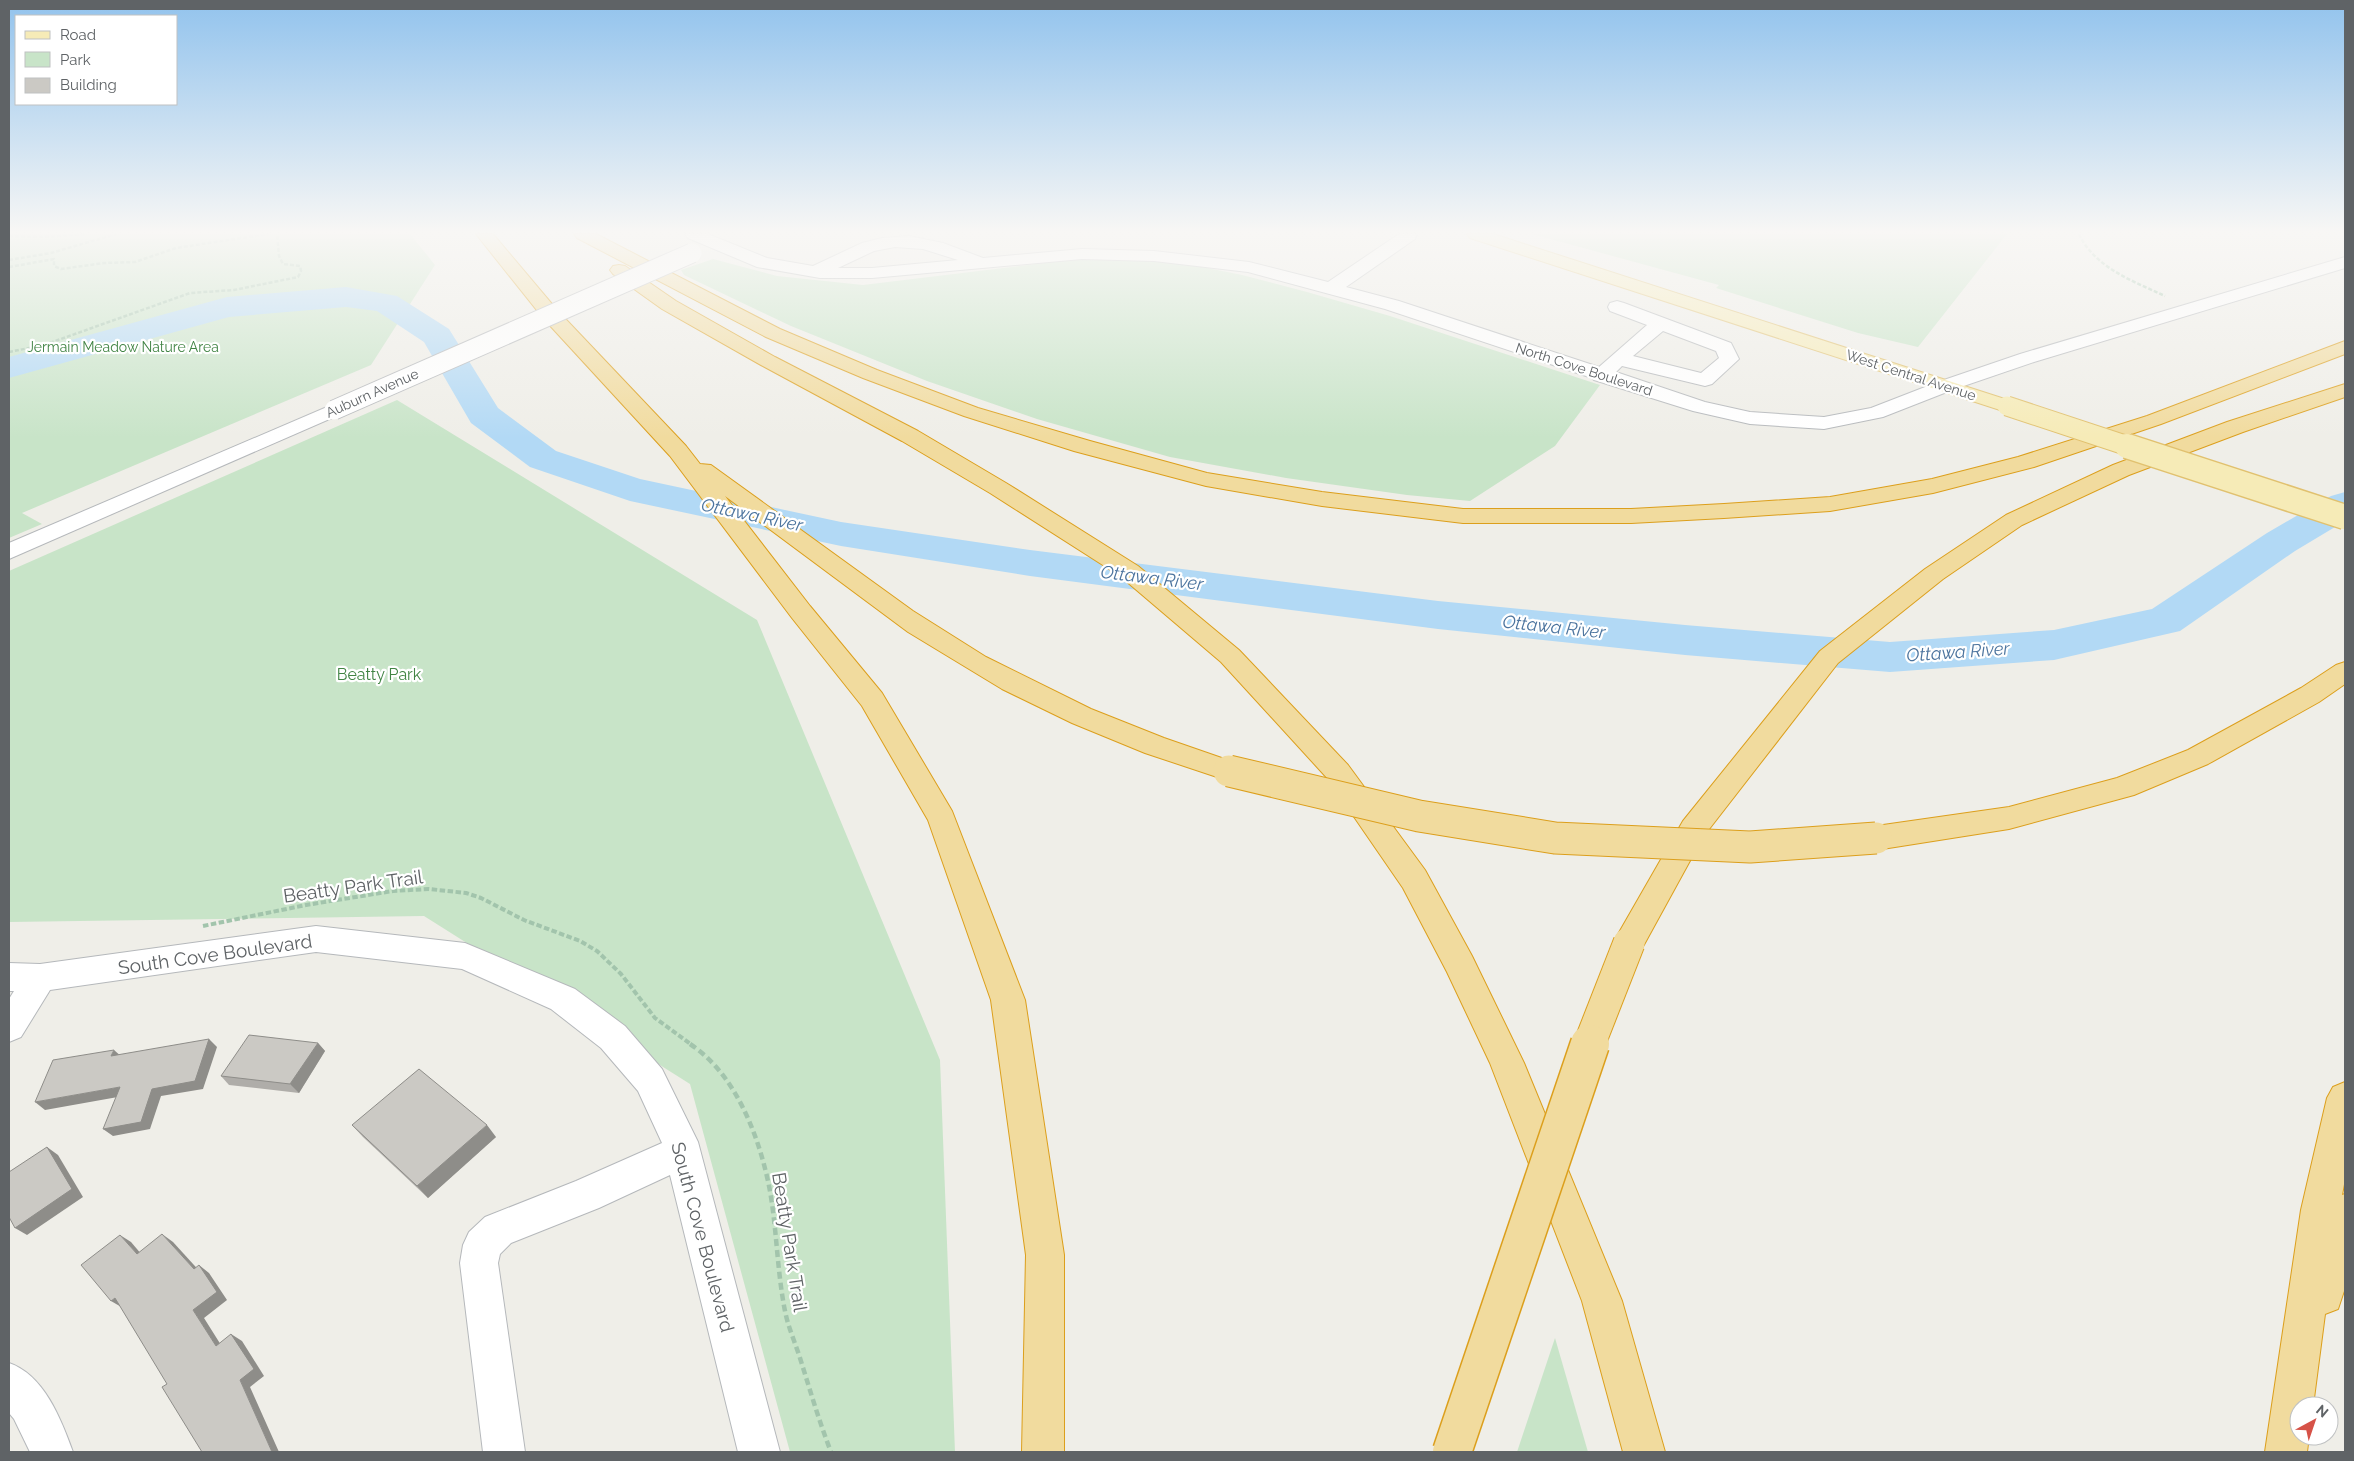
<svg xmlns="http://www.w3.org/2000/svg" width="2354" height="1461" font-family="Raleway,sans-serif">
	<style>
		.green { fill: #c8e4c8 }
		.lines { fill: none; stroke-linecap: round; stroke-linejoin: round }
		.river { fill: #b2d9f5; fill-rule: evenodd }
		.minor-casing { stroke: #b5b8bb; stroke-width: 2 }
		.major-casing { stroke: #e1c16f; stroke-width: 2 }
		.highway-casing { stroke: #dc9f1c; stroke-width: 2 }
		.path-far2 { stroke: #a2c4ac; stroke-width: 2.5; stroke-dasharray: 4 2; stroke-linecap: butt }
		.path-far1 { stroke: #a2c4ac; stroke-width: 4; stroke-dasharray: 5.5 2.5; stroke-linecap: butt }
		.path { stroke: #a2c4ac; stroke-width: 4.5; stroke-dasharray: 7 4; stroke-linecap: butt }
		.minor { fill: #fff; fill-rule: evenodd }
		.major { fill: #f6ebb7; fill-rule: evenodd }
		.highway { fill: #f1db9e; fill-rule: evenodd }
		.minor-bridge-casing { stroke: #b5b8bb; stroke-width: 21; stroke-linecap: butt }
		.major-bridge-far1-casing { stroke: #e1c16f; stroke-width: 21; stroke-linecap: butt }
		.major-bridge-casing { stroke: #e1c16f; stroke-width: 27; stroke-linecap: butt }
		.highway-bridge-far1-casing { stroke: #dc9f1c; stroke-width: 33; stroke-linecap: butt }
		.highway-bridge-casing { stroke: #dc9f1c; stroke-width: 41; stroke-linecap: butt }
		.minor-bridge { stroke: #fff; stroke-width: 19 }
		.major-bridge-far1 { stroke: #f6ebb7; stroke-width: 19 }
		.major-bridge { stroke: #f6ebb7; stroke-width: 24 }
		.highway-bridge-far1 { stroke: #f1db9e; stroke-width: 31 }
		.highway-bridge { stroke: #f1db9e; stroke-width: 38 }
		.wall { fill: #afada9 }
		.shaded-wall { fill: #8e8d89 }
		.building { fill: #cbc9c4; stroke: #8e8d89 }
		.labels { text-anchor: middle; stroke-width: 4.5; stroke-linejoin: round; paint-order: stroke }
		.far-park-label { font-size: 14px; fill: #418444; stroke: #fff }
		.far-street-label { font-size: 14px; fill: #5f6366; stroke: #fff }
		.park-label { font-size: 16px; fill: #418444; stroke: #fff }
		.water-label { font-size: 18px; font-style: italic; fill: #4c749e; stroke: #fff }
		.near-street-label { font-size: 19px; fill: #5f6366; stroke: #fff }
	</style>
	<rect width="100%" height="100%" fill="#efeee8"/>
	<g class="green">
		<polygon points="9,234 410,234 435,265 371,365 22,513 42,524 9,538"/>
		<polygon points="1532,234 2007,234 1918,347 1858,333 1716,288 1719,285"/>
		<polygon points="1109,258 1178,262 1242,275 1307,292 1390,316 1600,385 1555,446 1470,501 1407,495 1286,478 1170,457 1037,419 927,381 791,326 684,275 681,270 713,259 777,276 863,285 1077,259"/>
		<polygon points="397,400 757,620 940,1060 955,1452 790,1452 690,1084 424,916 9,922 9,571"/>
		<polygon points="1555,1338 1588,1452 1517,1452"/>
	</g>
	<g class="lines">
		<polygon class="river" points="346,287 397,296 449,329 498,408 556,451 640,479 841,522 1030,550 1438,601 1685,625 1890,642 2054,630 2152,609 2267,533 2331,496 2345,492 2345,521 2295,551 2180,631 2054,660 1890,672 1685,655 1438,629 1030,576 841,546 630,501 530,467 471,423 424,342 377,311 346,307 229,317 9,378 9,357 216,300 227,297"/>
		<defs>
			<g id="minor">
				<path d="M685 234H708L767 258 813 266 862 243 882 238 909 236 943 243 983 258 1082 249 1154 251 1249 262 1328 282 1399 234H1417L1415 239 1346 287 1399 301 1599 367 1647 325 1610 311 1608 307 1610 303 1617 301 1624 303 1731 343 1739 359 1712 384 1705 386 1622 366 1616 372 1705 402 1750 412 1824 417 1871 408 1938 382 2020 354 2345 257V268L2034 362 1952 390 1883 417 1824 429 1750 424 1693 411 1594 380 1592 378 1385 309 1248 272 1154 261 1082 259 872 278H820L757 267 688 238ZM895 247 923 249 958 260 872 268H838L874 251ZM1663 331 1716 351 1719 358 1701 373 1633 356Z"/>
				<polygon points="334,404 341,406 344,410 341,414 9,559 9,543"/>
				<polygon points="316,926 465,943 575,989 625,1026 662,1069 698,1142 780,1452 738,1452 670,1175 599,1208 511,1243 500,1254 498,1263 525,1452 483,1452 460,1263 463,1245 469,1232 485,1217 576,1181 662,1143 638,1091 601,1048 551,1009 462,969 316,952 50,990 21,1037 9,1042 9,999 14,991 9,991 9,963 40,964"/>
				<path d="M9 1363C44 1375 61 1419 73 1452H30L14 1419 9 1413Z"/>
			</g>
			<polygon id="major" points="1467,234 1493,234 2014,402 2017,406 2014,410 2007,412 2000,410 1470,238"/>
			<g id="highway">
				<polygon points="476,234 493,234 557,310 686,446 700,464 711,465 913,611 986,657 1091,709 1164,738 1239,764 1243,771 1239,778 1229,781 1145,753 1072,723 1002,689 908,632 725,496 810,606 882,693 952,811 1025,1000 1064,1255 1064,1452 1022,1452 1026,1255 991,1000 928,820 862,706 792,618 670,456 543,318"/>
				<polygon points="574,234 596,234 780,329 877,370 978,408 1090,441 1207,473 1322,492 1463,509 1631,509 1724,504 1830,497 1932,479 2018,457 2147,416 2345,341 2345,354 2161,424 2034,467 1933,493 1830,511 1724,518 1631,523 1463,523 1322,506 1206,486 1074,451 964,416 863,378 766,337 577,238"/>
				<polygon points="619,265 625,266 676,301 775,357 918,431 1006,483 1138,566 1239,650 1348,765 1425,870 1472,956 1524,1063 1622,1301 1665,1452 1623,1452 1582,1301 1490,1063 1447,972 1403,888 1328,779 1221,662 1120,576 990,493 902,441 761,365 662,309 613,274 610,270 613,266"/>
				<polygon points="2345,384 2345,397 2243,432 2129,475 2022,525 1943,579 1838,663 1703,837 1640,952 1629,956 1618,952 1613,943 1683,821 1820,651 1925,569 2006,515 2113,465 2227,422"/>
				<polygon points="2345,662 2345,684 2319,702 2208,764 2134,795 2009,829 1876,850 1865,846 1861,838 1865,830 1876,826 2009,807 2117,778 2188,750 2301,688 2336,665"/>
				<polygon points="2345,1082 2345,1179 2342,1195 2345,1194 2345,1288 2338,1309 2325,1314 2313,1406 2299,1406 2299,1436 2309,1436 2307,1452 2265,1452 2301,1210 2327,1098 2333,1087"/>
			</g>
		</defs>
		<use href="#minor" class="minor-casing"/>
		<use href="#major" class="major-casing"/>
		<use href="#highway" class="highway-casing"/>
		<g class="path-far2">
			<path d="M2079 234C2095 268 2133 281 2165 296"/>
			<polyline points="9,236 42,237 85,234"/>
			<polyline points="9,260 51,253 116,234"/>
			<polyline points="9,267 54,259 54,266 61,269 104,263 135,262 176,248 268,234"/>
			<polyline points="9,352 44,345 190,293 234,290 298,277 301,271 300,266 283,264 279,256 277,234"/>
		</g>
		<polyline class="path-far1" points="203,926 306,905 393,891 429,889 466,893 481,898 524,920 580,941 597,951 621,974 655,1018 692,1045"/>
		<path class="path" d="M690 1044C736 1074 760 1138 770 1191 777 1231 777 1271 785 1311 788 1327 795 1342 800 1358 810 1390 819 1421 831 1452"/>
		<use href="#minor" class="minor"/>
		<use href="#major" class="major"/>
		<use href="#highway" class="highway"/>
		<defs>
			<polyline id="minor-bridge" points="334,410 692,253"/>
			<polyline id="major-bridge-far1" points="2007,406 2131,447"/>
			<polyline id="major-bridge" points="2127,446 2345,517"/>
			<g id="highway-bridge-far1">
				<polyline points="1229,771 1419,816 1555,838 1750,847 1876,838"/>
				<polyline points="1589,1045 1629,943"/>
			</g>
			<polyline id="highway-bridge" points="1452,1452 1590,1044"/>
		</defs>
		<use href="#minor-bridge" class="minor-bridge-casing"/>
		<use href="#major-bridge-far1" class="major-bridge-far1-casing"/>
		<use href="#major-bridge" class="major-bridge-casing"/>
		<use href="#highway-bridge-far1" class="highway-bridge-far1-casing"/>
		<use href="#highway-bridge" class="highway-bridge-casing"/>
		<use href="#minor-bridge" class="minor-bridge"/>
		<use href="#major-bridge-far1" class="major-bridge-far1"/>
		<use href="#major-bridge" class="major-bridge"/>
		<use href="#highway-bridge-far1" class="highway-bridge-far1"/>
		<use href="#highway-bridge" class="highway-bridge"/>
	</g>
	<g class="wall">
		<polygon points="318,1043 325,1051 299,1093 229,1085 221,1076"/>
		<polygon points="352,1125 496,1137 428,1198 363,1137"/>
	</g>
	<g class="shaded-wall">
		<polygon points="209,1039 217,1047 203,1089 161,1096 150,1129 113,1136 103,1129 152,1089"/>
		<polygon points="318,1043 325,1051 299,1093 290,1084"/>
		<polygon points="114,1050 123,1058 111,1056"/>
		<polygon points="120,1087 129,1095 45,1110 35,1102"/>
		<polygon points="487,1125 496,1137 428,1198 417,1186"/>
		<polygon points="47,1147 58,1155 83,1197 27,1235 15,1228"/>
		<polygon points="162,1234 173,1242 204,1276 194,1269"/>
		<polygon points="120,1235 131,1242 148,1262 137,1254"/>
		<polygon points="199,1265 209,1273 227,1300 204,1318 226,1353 216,1346 193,1310"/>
		<polygon points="115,1298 123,1308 111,1301"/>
		<polygon points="231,1334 242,1341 264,1376 250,1387 279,1452 272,1452 240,1380"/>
	</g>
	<g class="building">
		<polygon points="249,1035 318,1043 290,1084 221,1076"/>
		<polygon points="209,1039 195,1081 152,1089 141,1122 103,1129 120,1087 35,1102 53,1060 114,1050 111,1056"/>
		<polygon points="419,1069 487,1125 417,1186 352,1125"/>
		<polygon points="47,1147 72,1189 15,1228 9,1217 9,1172"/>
		<polygon points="162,1234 194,1269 199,1265 217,1292 193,1310 216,1346 231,1334 254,1369 240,1380 272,1452 202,1452 162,1387 167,1384 115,1298 111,1301 81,1265 120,1235 137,1254"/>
	</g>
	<linearGradient id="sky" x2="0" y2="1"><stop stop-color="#92c3ed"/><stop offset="0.53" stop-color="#f8f7f5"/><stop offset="1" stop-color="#f8f7f5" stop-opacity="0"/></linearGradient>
	<rect width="2354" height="438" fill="url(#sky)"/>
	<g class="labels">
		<g class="far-park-label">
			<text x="123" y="352">Jermain Meadow Nature Area</text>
		</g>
		<g class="far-street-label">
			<text transform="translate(1584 369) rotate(18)" y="5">North Cove Boulevard</text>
			<text transform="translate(1911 375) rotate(18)" y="5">West Central Avenue</text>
			<text transform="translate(372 393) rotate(-24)" y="5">Auburn Avenue</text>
		</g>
		<g class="park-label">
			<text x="379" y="680">Beatty Park</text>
		</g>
		<g class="water-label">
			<text transform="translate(752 515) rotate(12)" y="6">Ottawa River</text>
			<text transform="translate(1152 578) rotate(7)" y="6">Ottawa River</text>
			<text transform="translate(1554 627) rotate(6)" y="6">Ottawa River</text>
			<text transform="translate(1958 652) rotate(-4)" y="6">Ottawa River</text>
		</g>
		<g class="near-street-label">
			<text transform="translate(353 886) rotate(-8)" y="7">Beatty Park Trail</text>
			<text transform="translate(215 954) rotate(-8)" y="7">South Cove Boulevard</text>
			<text transform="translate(703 1237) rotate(75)" y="7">South Cove Boulevard</text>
			<text transform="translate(790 1242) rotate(81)" y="7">Beatty Park Trail</text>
		</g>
	</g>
	<rect width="2354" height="1461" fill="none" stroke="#5f6366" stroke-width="20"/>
	<rect x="15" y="15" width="162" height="90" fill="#ffffff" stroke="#bfc1c2"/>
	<rect x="25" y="31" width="25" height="8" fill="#f6ebb7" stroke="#bfc1c2"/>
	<text x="60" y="40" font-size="15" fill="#5f6366">Road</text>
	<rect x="25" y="52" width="25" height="15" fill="#c8e4c8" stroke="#bfc1c2"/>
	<text x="60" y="65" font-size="15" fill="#5f6366">Park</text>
	<rect x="25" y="78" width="25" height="15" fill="#cbc9c4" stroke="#bfc1c2"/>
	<text x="60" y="90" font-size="15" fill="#5f6366">Building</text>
	<g transform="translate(2314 1421) rotate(40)"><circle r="24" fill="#ffffff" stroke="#bfc1c2"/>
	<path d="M0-4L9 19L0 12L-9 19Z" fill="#d65248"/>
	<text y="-8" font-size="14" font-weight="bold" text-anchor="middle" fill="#5f6366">N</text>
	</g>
</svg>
